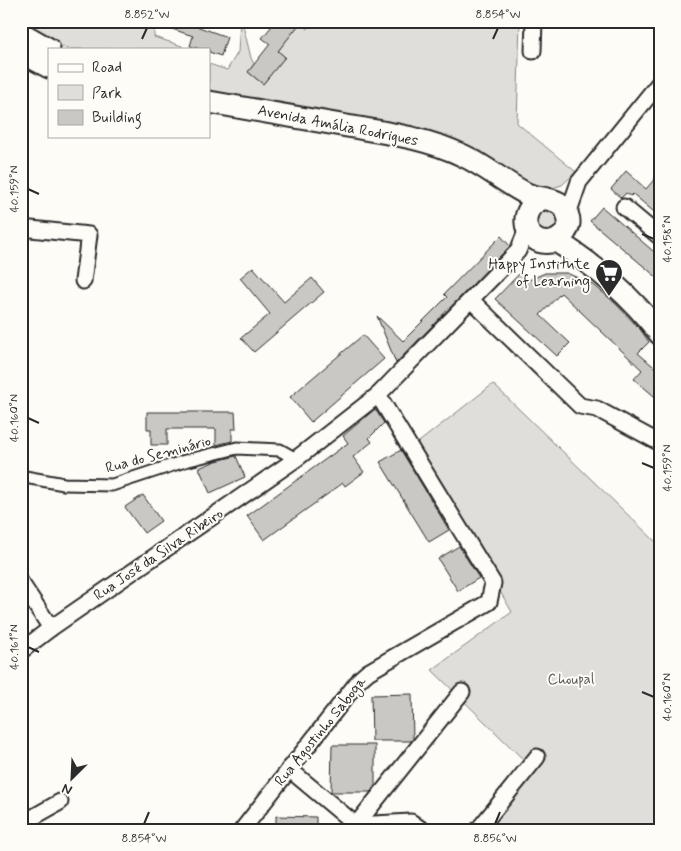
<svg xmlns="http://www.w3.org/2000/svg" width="681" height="851" font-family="Mynerve,sans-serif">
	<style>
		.green { fill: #dfdeda; stroke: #858482 }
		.building { fill: #c9c8c4; stroke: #2b2b2b }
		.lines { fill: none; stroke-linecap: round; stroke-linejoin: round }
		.pedestrian-casing { stroke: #2b2b2b; stroke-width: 15 }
		.minor-casing { stroke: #2b2b2b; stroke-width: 19 }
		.secondary-casing { stroke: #2b2b2b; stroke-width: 25 }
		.pedestrian { stroke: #fdfcf7; stroke-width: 11 }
		.minor { stroke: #fdfcf7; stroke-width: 15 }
		.secondary { stroke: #fdfcf7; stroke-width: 21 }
		.ticks { fill: none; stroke: #2b2b2b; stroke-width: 2 }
		.labels { text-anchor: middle; stroke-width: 4; stroke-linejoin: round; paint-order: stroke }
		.street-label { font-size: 15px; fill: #2b2b2b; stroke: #fdfcf7 }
		.poi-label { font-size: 15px; fill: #2b2b2b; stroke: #fdfcf7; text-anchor: end }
		.park-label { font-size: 15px; fill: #585857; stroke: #fdfcf7 }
		.neatline { fill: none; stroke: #2b2b2b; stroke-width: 2 }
		.ticks-label { font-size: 12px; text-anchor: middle; fill: #2b2b2b }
	</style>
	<rect width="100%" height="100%" fill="#fdfcf7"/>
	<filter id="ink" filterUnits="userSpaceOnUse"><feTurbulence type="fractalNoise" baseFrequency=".02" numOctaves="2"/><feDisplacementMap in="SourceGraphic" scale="10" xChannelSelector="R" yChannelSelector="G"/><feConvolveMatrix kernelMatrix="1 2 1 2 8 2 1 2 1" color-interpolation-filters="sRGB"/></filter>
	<g filter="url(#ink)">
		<g class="green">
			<polygon points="21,21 140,21 154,26 154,37 182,46 182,49 67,49 48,40"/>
			<polygon points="240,21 242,21 251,58 254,64 248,72 263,84 285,57 278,51 300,23 308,29 314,21 520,21 517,123 576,172 562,185 552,188 541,189 527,183 489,159 209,93 209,64 227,70 238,52"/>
			<polygon points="549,209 557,214 561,220 558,232 540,233 536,219 541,212"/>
			<polygon points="493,384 657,543 660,548 660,830 487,830 535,771 432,670 512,612 415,445"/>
		</g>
		<g class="building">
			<polygon points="155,21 198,21 196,26 227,37 221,56 209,52 209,49 200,49 190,46 193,36 154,23"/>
			<polygon points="276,21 302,21 278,51 285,57 263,84 248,72 270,44 262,38"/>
			<polygon points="626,171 646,189 660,173 660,217 633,194 631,196 626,193 621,198 611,189"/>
			<polygon points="602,207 660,257 660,280 590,221"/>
			<polygon points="501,236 510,246 396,363 377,316 403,341 447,297 444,294"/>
			<polygon points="253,267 284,302 312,278 324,292 254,352 241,338 270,314 240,278"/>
			<polygon points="521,272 529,280 545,273 567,273 595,286 614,302 640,329 649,342 638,353 660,372 660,401 634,379 642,370 561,293 540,315 570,343 557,356 495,299"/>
			<polygon points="363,335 384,359 311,422 290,397"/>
			<polygon points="375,409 384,423 369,438 372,442 353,457 364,472 345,486 343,483 264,540 247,516 348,443 343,436"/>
			<polygon points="147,412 235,412 236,429 232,429 232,441 216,445 216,429 167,429 167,445 151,445 151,429 147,429"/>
			<polygon points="401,450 449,530 429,542 380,462"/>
			<polygon points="236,456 245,477 210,493 199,468 216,461"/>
			<polygon points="143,495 161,521 144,533 125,507"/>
			<polygon points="459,546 479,578 458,591 438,559"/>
			<polygon points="412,694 413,739 411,741 372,741 371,695"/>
			<polygon points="332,745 375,745 375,787 370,792 331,792"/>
			<polygon points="276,816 316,817 316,830 276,830"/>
		</g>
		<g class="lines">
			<defs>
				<polyline id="pedestrian" points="25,477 64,484 112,485 185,461 237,448 280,450 296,459"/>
				<g id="minor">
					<polyline points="533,51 534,21"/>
					<polyline points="624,207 660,237"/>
					<polyline points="568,214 579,182 660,82"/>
					<polyline points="21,228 89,235 83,281"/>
					<polyline points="471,300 580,406 597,409 660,443"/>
					<polyline points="21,583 51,628"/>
					<polyline points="21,651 51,628 296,459 378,395 518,251 527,229"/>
					<polyline points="289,769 356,825 411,822 422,830"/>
					<polyline points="21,824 60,802"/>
					<polyline points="242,830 360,679 368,672 489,602 493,583 378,395"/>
					<polyline points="352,830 462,692"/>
					<polyline points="478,830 537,757"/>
				</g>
				<g id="secondary">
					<polyline points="21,33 49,49"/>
					<polyline points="21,52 49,67"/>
					<path d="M209 102C255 110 301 118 347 126 387 133 427 138 464 156 485 166 504 182 525 193 540 201 563 195 568 216 570 221 569 227 566 231 563 236 558 241 551 242 524 247 515 208 543 199"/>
					<path d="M556 241C594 264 633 298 660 334"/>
				</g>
			</defs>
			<use href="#pedestrian" class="pedestrian-casing"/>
			<use href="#minor" class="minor-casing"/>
			<use href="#secondary" class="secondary-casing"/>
			<use href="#pedestrian" class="pedestrian"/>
			<use href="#minor" class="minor"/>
			<use href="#secondary" class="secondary"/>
		</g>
	</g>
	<path class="ticks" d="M142 39 147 28M493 39 498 28M28 189 39 194M642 234 654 239M28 418 39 423M642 463 654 468M28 647 39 652M642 692 654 697M144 824 149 812M495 824 500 812"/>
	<defs>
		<symbol id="supermarket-pin" viewBox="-11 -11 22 30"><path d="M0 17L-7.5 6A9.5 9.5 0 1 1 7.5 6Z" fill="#2b2b2b" stroke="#fdfcf7"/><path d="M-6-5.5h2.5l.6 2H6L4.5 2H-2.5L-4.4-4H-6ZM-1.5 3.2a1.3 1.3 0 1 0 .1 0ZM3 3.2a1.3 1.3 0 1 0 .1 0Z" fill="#fff"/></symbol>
	</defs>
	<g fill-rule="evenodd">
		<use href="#supermarket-pin" x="593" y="257" width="32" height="43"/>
	</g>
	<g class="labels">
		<g class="street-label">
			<text transform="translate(338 125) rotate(11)" y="5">Avenida Amália Rodrigues</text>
			<text transform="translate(158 454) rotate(-15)" y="5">Rua do Seminário</text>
			<text transform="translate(158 554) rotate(-34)" y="5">Rua José da Silva Ribeiro</text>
			<text transform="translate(320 731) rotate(-51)" y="5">Rua Agostinho Saboga</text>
		</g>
		<g class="poi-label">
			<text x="590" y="269">Happy Institute<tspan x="590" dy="17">of Learning</tspan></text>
		</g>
		<g class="park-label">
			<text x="571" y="684">Choupal</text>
		</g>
	</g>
	<rect width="681" height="851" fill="none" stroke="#fdfcf7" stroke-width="55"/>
	<rect x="48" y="48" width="162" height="90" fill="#fdfcf7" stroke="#a9a8a5"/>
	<rect x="58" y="64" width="25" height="8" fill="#fdfcf7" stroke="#a9a8a5"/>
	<text x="92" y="72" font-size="15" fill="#2b2b2b">Road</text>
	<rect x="58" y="85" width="25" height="15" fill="#dfdeda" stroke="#a9a8a5"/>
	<text x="92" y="98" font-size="15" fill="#2b2b2b">Park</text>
	<rect x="58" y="110" width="25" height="15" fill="#c9c8c4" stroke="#a9a8a5"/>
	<text x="92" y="122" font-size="15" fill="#2b2b2b">Building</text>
	<g transform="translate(72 778) rotate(204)" stroke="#fdfcf7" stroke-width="4" paint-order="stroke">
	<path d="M0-4L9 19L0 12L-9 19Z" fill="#2b2b2b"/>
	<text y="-8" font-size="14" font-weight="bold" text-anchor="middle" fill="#2b2b2b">N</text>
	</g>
	<rect x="28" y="28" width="626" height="796" class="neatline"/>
	<g class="ticks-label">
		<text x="147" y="18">8.852°W</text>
		<text x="498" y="18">8.854°W</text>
		<text transform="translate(14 189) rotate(-90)" y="4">40.159°N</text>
		<text transform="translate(667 239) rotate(-90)" y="4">40.158°N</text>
		<text transform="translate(14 418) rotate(-90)" y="4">40.160°N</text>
		<text transform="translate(667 468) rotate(-90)" y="4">40.159°N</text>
		<text transform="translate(14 647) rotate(-90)" y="4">40.161°N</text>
		<text transform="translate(667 697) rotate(-90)" y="4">40.160°N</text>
		<text x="144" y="842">8.854°W</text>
		<text x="495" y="842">8.856°W</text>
	</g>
</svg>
